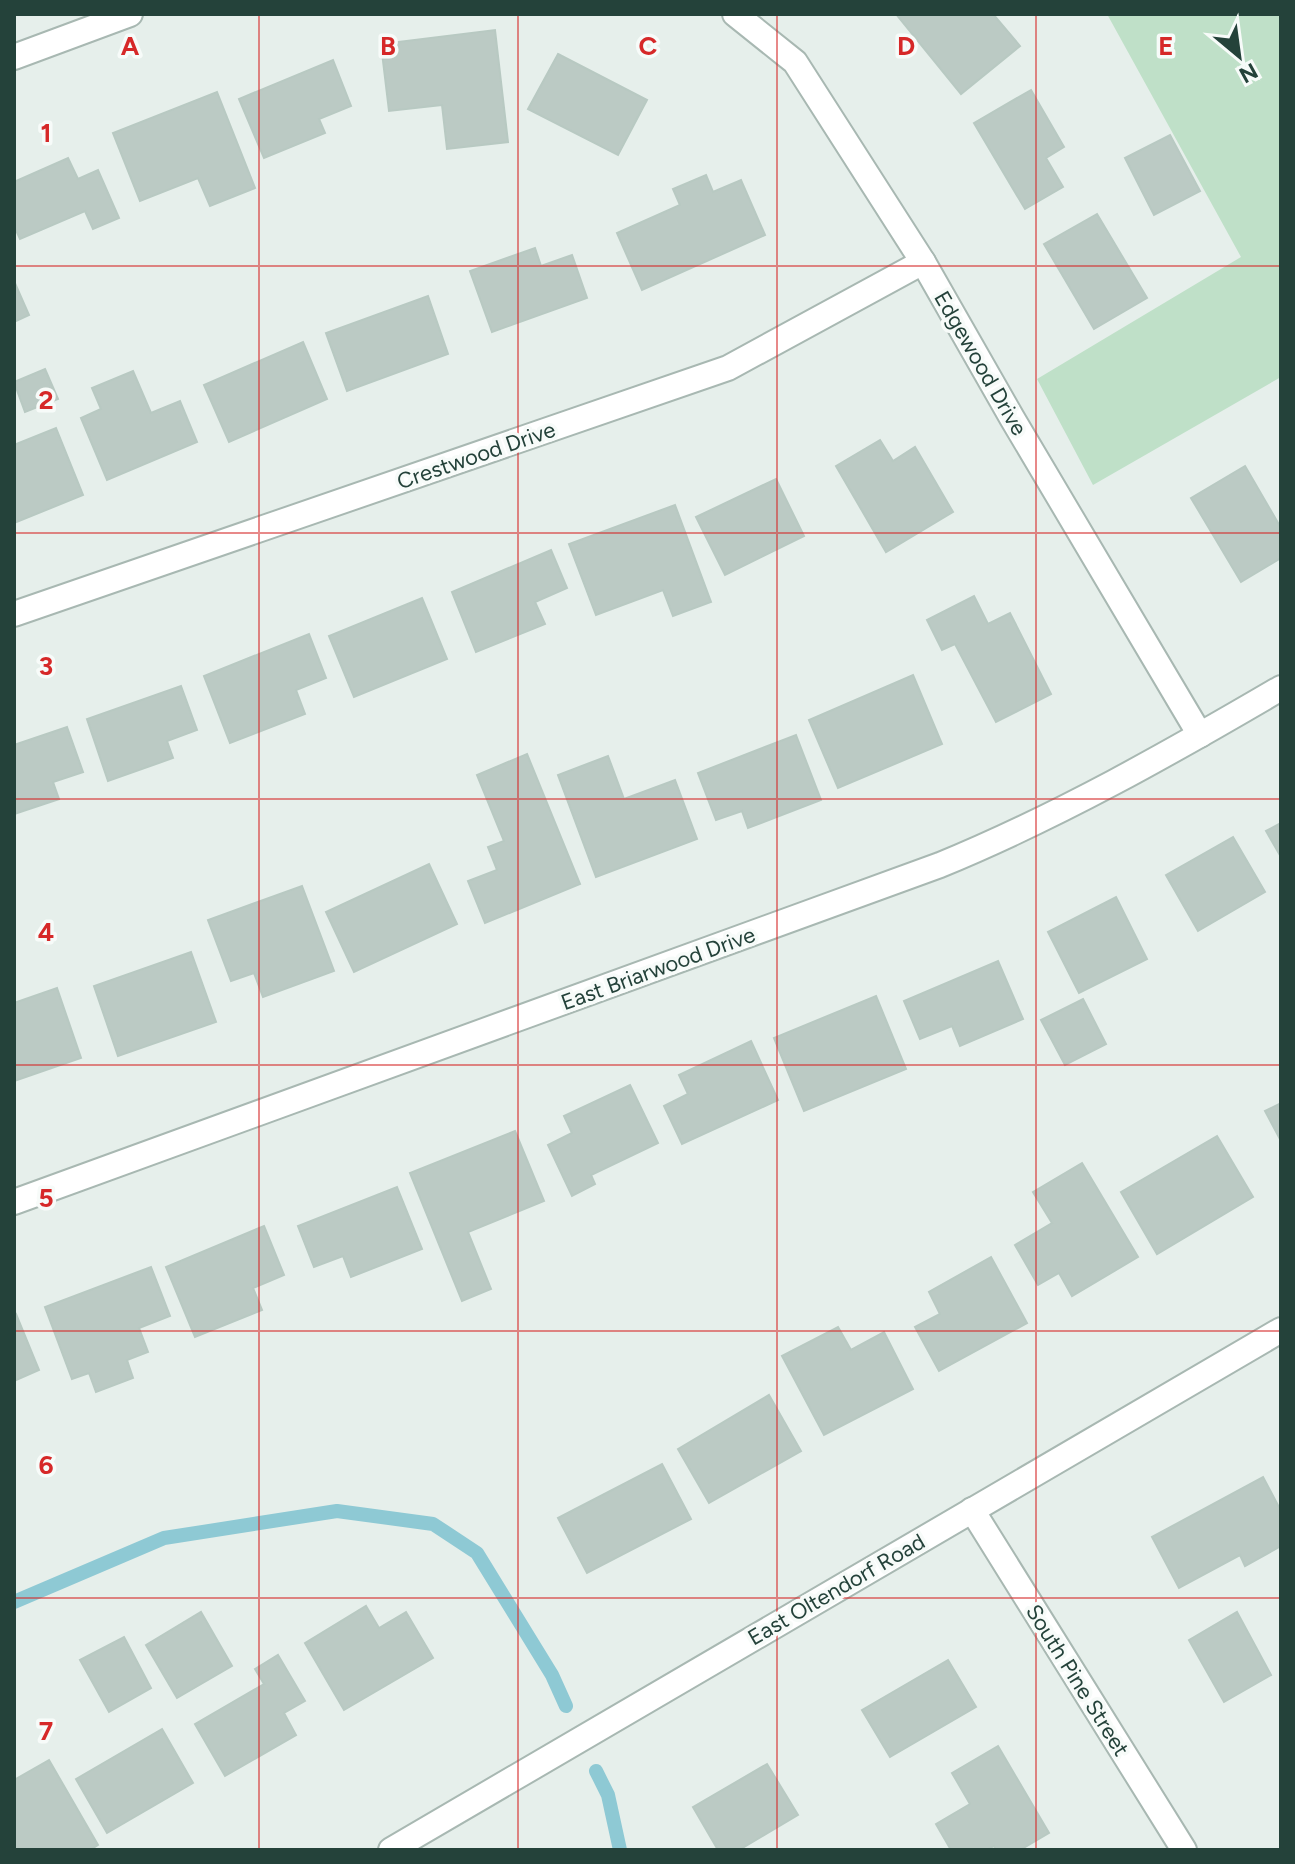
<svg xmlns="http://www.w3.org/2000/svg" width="1295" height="1864" font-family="Figtree,sans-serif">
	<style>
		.park { fill: #bfe0c8 }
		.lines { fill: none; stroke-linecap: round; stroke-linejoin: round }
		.stream { stroke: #8ec9d4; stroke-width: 14 }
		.building { fill: #bbcac4; stroke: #b8c9c2; stroke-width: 2 }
		.minor-casing { stroke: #a8b8b2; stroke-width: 28 }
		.minor { stroke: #fff; stroke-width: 24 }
		.grid { fill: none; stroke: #d62828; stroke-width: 2; stroke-opacity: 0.55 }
		.labels { text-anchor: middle; stroke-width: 7; stroke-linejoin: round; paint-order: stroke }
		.street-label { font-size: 22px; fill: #24423a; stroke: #f7fbf9 }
		.grid-label { font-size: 26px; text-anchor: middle; font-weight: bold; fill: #d62828; stroke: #f7fbf9; stroke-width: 7; stroke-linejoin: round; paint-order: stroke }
	</style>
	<rect width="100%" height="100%" fill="#e6efeb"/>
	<polygon class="park" points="1107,14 1281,14 1281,377 1093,485 1037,379 1241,257"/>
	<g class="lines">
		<g class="stream">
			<polyline points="14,1602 164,1538 337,1511 433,1524 477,1553 552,1675 566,1706"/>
			<polyline points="596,1771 608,1795 620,1850"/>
		</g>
	</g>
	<g class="building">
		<polygon points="896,14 993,14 1020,46 961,94"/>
		<polygon points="495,30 508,142 447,149 442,105 389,111 381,44"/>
		<polygon points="558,54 647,100 618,155 528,109"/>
		<polygon points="333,60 351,106 319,119 325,133 264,158 239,99"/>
		<polygon points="1031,90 1064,147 1046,158 1063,187 1025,209 974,123"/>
		<polygon points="217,92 255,188 210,206 198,178 140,201 113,133"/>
		<polygon points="1170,135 1200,191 1154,215 1125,158"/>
		<polygon points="68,158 78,179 98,170 119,218 93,229 85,211 20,239 14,226 14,182"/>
		<polygon points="706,175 713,192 741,180 765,235 642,290 617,233 680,205 673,189"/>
		<polygon points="1097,214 1147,298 1094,329 1044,244"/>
		<polygon points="535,248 541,266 572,255 587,298 492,332 470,271"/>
		<polygon points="14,281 29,315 14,322"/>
		<polygon points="428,296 448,354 347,391 326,333"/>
		<polygon points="303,342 327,399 229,442 204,385"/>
		<polygon points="45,369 58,399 25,412 14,382"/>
		<polygon points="133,371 151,413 180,401 197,442 107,480 81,418 101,409 92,388"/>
		<polygon points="56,428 83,495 14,523 14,445"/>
		<polygon points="880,440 893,461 915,447 953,512 886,552 836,466"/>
		<polygon points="1245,466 1281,528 1281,558 1241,582 1191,498"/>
		<polygon points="776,479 804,536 725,575 696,517"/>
		<polygon points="675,505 711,602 673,616 663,590 596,615 569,544"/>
		<polygon points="551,550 567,588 535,602 545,624 476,652 452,592"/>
		<polygon points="974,596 988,624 1010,613 1051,694 996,722 955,644 942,650 927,620"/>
		<polygon points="422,598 447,659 354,697 329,636"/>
		<polygon points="309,634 326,678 296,690 305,714 230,743 204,676"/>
		<polygon points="913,675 942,744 838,788 809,720"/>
		<polygon points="181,686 197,730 167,741 173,758 108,781 87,719"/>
		<polygon points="67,727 83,772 53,782 59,799 14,814 14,745"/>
		<polygon points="796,735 821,800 748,828 742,811 716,820 698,773"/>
		<polygon points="527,754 580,884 485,923 468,881 497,870 488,847 504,841 477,775"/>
		<polygon points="608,756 624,799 675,780 697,839 596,877 558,775"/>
		<polygon points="1281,823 1281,857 1266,831"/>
		<polygon points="1233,837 1265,892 1198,931 1166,875"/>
		<polygon points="429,864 457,924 354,972 326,912"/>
		<polygon points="302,886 334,971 263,997 254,973 231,981 208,920"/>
		<polygon points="1116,897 1147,959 1079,993 1048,932"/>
		<polygon points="191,952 216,1022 118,1056 94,986"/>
		<polygon points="998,961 1023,1019 960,1046 952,1026 920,1039 904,1001"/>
		<polygon points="57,988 81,1058 14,1081 14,1003"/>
		<polygon points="876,996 906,1069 804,1111 774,1038"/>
		<polygon points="1083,999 1106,1044 1065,1065 1041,1020"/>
		<polygon points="751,1041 778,1100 682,1144 664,1106 688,1094 679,1075"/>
		<polygon points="630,1085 658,1143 591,1175 595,1184 572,1196 548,1145 572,1133 564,1116"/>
		<polygon points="1281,1103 1281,1141 1265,1111"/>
		<polygon points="515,1131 544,1201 468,1232 491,1289 462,1301 410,1173"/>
		<polygon points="1217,1136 1253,1197 1157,1254 1121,1192"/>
		<polygon points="1082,1163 1138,1257 1072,1296 1059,1273 1038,1285 1015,1245 1052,1223 1033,1192"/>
		<polygon points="397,1187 422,1249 351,1277 343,1256 314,1267 298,1226"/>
		<polygon points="264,1226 284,1275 253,1288 262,1310 195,1337 166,1267"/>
		<polygon points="991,1257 1027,1323 939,1371 915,1327 940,1314 929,1292"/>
		<polygon points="151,1267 170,1316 139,1328 148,1352 127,1360 133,1378 96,1392 89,1373 72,1379 45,1307"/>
		<polygon points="16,1314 39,1370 14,1381 14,1315"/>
		<polygon points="838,1327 851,1350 884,1332 913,1389 824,1435 782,1356"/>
		<polygon points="769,1395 801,1451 709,1503 678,1449"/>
		<polygon points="662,1464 691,1519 587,1573 558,1518"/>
		<polygon points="1263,1477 1281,1511 1281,1546 1245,1566 1240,1555 1179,1588 1152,1537"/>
		<polygon points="366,1606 379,1628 406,1612 433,1658 344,1710 305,1643"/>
		<polygon points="201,1612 232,1666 177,1698 146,1645"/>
		<polygon points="1237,1612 1271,1675 1224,1702 1189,1640"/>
		<polygon points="124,1637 151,1688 109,1712 80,1660"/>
		<polygon points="278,1655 305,1701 284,1713 296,1735 225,1776 195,1724 264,1684 255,1669"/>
		<polygon points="948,1660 976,1707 890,1757 862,1710"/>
		<polygon points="162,1729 193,1783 107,1833 76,1779"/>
		<polygon points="998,1746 1049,1833 1020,1850 996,1850 994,1846 986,1850 951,1850 936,1824 970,1804 952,1773"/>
		<polygon points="49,1760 98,1845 90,1850 14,1850 14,1780"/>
		<polygon points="767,1764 798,1815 739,1850 718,1850 693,1807"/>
	</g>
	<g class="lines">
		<defs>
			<g id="minor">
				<polyline points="735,14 795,62 923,262 1012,418 1200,735"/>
				<polyline points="14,57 130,14"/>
				<polyline points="14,614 728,368 923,262"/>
				<path d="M14 1202 940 865C1059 816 1170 753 1281 688"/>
				<polyline points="972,1510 1184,1850"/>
				<polyline points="391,1850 1281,1330"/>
			</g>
		</defs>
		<use href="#minor" class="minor-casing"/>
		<use href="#minor" class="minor"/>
	</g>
	<path class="grid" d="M259 14V1850M518 14V1850M777 14V1850M1036 14V1850M14 266H1281M14 533H1281M14 799H1281M14 1065H1281M14 1331H1281M14 1598H1281"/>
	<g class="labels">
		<g class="street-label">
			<text transform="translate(981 363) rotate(60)" y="8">Edgewood Drive</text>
			<text transform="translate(476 455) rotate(-19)" y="8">Crestwood Drive</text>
			<text transform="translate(658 968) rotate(-20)" y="8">East Briarwood Drive</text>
			<text transform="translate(836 1589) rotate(-30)" y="8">East Oltendorf Road</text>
			<text transform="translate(1078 1680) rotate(58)" y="8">South Pine Street</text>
		</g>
	</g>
	<g class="grid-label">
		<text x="130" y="55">A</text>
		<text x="388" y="55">B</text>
		<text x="648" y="55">C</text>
		<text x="906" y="55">D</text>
		<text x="1166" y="55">E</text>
		<text x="46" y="142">1</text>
		<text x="46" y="409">2</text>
		<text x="46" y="675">3</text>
		<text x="46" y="941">4</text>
		<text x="46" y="1207">5</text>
		<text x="46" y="1474">6</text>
		<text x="46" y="1740">7</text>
	</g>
	<rect width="1295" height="1864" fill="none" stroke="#24423a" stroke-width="32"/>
	<g transform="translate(1239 56) rotate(151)" stroke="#f7fbf9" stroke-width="6" paint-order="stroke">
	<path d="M0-6L14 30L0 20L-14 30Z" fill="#24423a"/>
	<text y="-12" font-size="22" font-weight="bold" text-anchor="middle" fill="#24423a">N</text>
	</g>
</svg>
